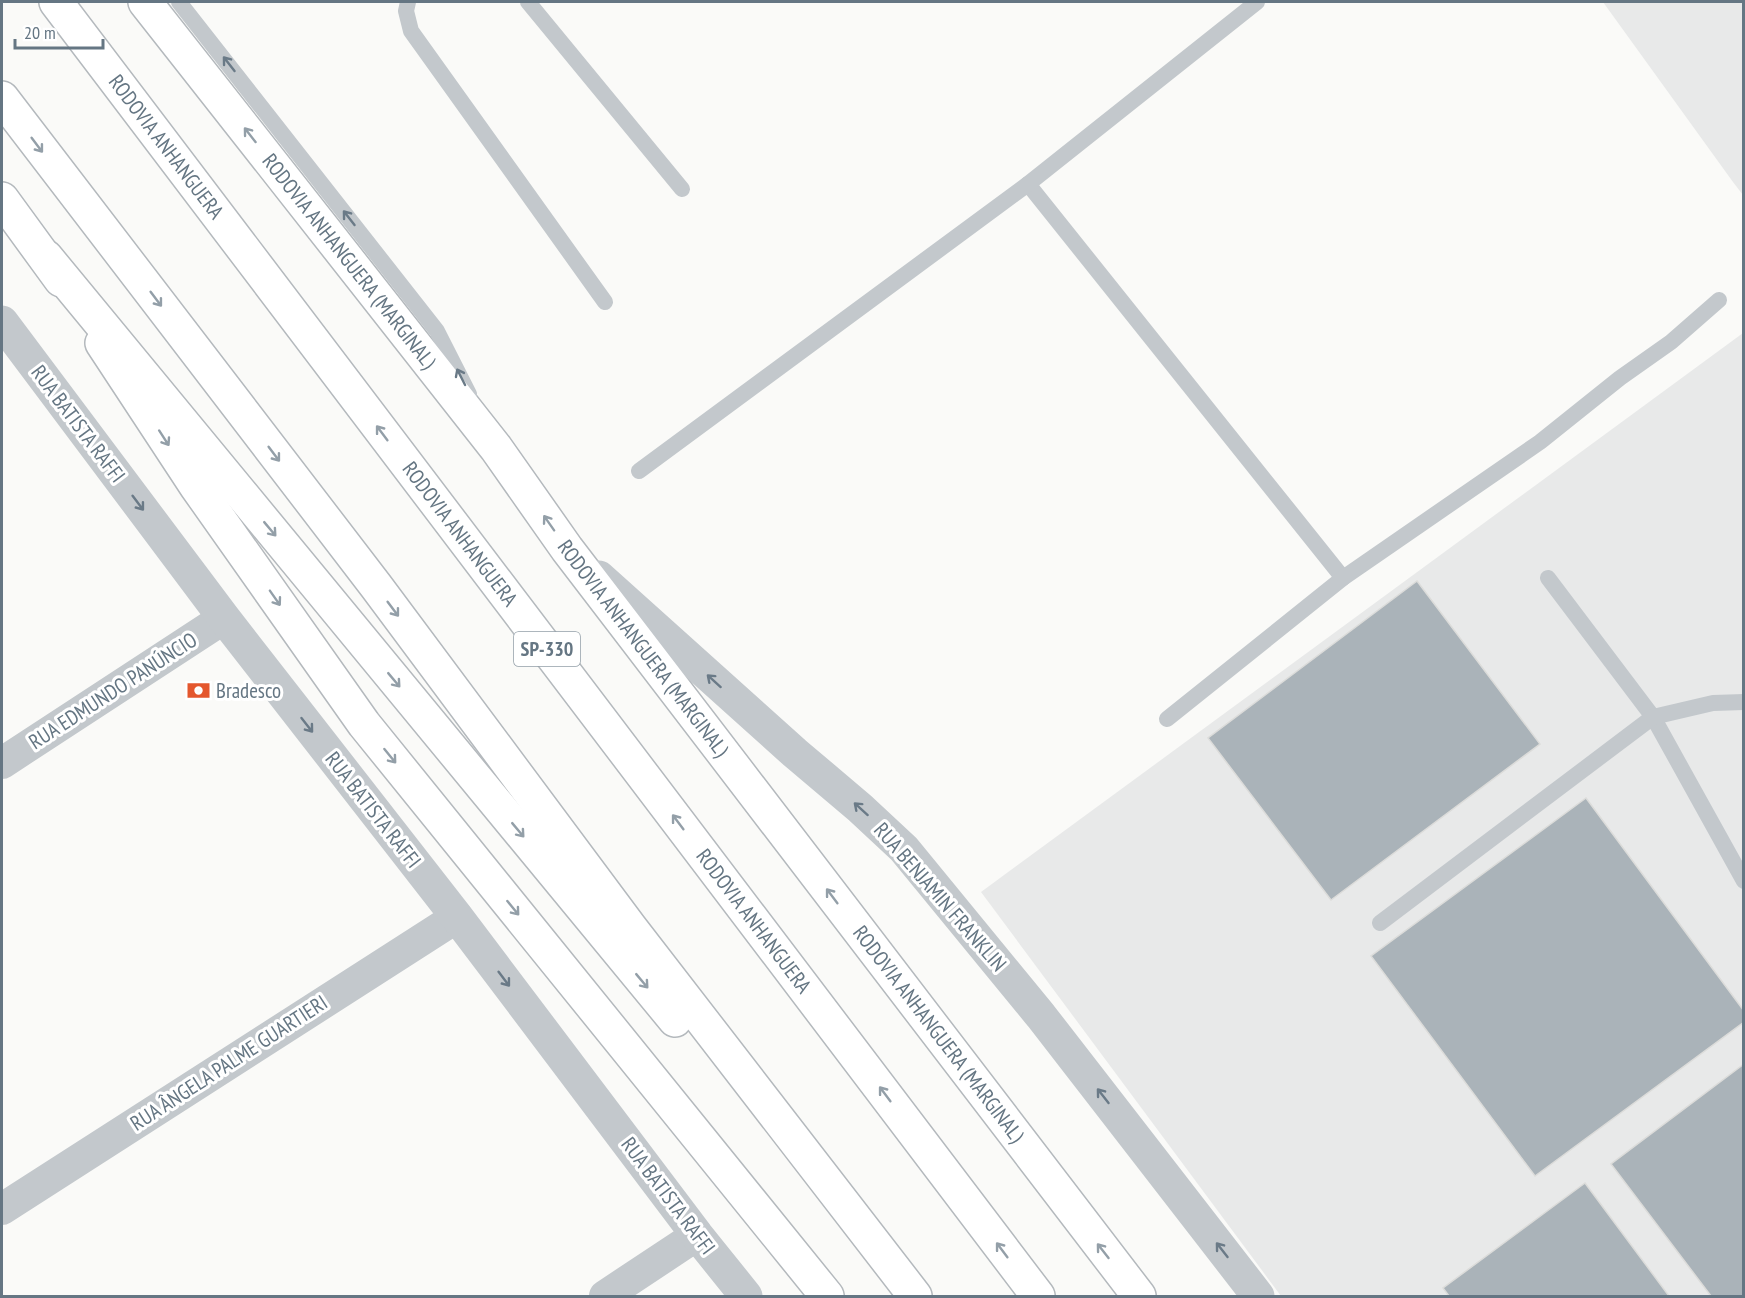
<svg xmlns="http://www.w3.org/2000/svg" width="1745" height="1298" font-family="'PT Sans Narrow',sans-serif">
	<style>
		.built { fill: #e8e9e9 }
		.building { fill: #aab3b9; stroke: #dcdcda; stroke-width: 1.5 }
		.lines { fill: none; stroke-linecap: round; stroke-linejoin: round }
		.trunk-casing { stroke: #b4b9bd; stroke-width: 36 }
		.motorway-casing { stroke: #b4b9bd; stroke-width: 36 }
		.service { stroke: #c3c8cc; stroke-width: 16 }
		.minor { stroke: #c3c8cc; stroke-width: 32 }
		.tertiary { stroke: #c3c8cc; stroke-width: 33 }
		.trunk { stroke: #fff; stroke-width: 33 }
		.motorway { stroke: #fff; stroke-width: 33 }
		.oneway { stroke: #6a7a87 }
		.oneway2 { stroke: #939fa8 }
		.labels { text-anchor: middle; stroke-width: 6; stroke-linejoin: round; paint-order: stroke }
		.shield { fill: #fff; stroke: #939fa8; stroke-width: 1.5 }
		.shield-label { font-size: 20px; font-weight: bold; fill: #657683 }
		.street-label { font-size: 21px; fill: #657683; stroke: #fff }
		.poi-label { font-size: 21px; fill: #657683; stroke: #fff; text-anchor: start }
	</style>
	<rect width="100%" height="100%" fill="#fafaf8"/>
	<g class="built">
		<polygon points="1603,2 1743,2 1743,195 1733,182"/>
		<polygon points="1743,333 1743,1296 1281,1296 981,892"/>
	</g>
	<g class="building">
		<polygon points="1417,581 1540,744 1331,900 1208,738"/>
		<polygon points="1586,798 1744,1011 1744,1022 1535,1176 1371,956"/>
		<polygon points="1744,1064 1744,1296 1711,1296 1611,1164"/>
		<polygon points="1585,1183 1669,1296 1449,1296 1443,1288"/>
	</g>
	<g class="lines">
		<defs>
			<g id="trunk">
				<path id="s1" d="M145 2 496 448 567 549 1139 1296"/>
				<polyline points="2,199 61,280"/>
				<polyline points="102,343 196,486 364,724 827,1296"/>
			</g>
			<g id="motorway">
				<path id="s2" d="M56 2 1038 1296"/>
				<polyline points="2,98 376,586 630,927 915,1296"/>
				<polyline points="46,257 675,1020"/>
			</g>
		</defs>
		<use href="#trunk" class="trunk-casing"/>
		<use href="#motorway" class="motorway-casing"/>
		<g class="service">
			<polyline points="179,2 437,331 469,394"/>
			<polyline points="408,2 406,11 411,31 605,302"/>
			<polyline points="528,2 682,189"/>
			<polyline points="1028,184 1343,578"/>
			<polyline points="639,471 1028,184 1257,2"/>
			<polyline points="1548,578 1653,717 1744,881"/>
			<polyline points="1167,719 1343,578 1540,442 1620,378 1671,342 1719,300"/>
			<polyline points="1380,923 1653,717 1713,703 1744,702"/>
		</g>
		<g class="minor">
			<polyline points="2,763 224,618"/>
			<polyline points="2,1209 457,917"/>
			<polyline points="605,1296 697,1235"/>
		</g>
		<g class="tertiary">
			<polyline points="2,322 224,618 457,917 697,1235 746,1296"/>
			<polyline points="599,577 795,753 860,808 904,849 1041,1016 1258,1296"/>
		</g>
		<use href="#trunk" class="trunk"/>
		<use href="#motorway" class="motorway"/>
	</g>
	<defs><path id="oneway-shaft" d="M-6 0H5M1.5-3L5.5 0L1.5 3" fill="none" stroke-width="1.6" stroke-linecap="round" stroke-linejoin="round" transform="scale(1.5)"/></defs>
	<g class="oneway">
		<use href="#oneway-shaft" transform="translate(229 64) rotate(-128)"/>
		<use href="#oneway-shaft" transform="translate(349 218) rotate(-128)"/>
		<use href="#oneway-shaft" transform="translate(461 377) rotate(-117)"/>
		<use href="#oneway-shaft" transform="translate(138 503) rotate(53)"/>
		<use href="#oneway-shaft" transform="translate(714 681) rotate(-138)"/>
		<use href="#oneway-shaft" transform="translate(307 725) rotate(52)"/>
		<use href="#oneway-shaft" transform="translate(861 809) rotate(-138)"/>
		<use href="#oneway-shaft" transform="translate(504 979) rotate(53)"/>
		<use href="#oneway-shaft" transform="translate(1103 1096) rotate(-128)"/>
		<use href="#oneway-shaft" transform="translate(1222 1250) rotate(-128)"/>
	</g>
	<g class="oneway2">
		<use href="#oneway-shaft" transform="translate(250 135) rotate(-128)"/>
		<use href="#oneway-shaft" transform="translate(37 145) rotate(53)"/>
		<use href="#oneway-shaft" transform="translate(156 299) rotate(53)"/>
		<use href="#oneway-shaft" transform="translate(382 433) rotate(-127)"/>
		<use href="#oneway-shaft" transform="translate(164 438) rotate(57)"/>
		<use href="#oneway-shaft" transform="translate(274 454) rotate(53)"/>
		<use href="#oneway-shaft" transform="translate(549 523) rotate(-125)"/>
		<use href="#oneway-shaft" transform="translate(270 529) rotate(50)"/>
		<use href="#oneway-shaft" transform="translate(275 598) rotate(55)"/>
		<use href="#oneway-shaft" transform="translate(393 609) rotate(53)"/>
		<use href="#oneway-shaft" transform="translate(394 680) rotate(50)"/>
		<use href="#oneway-shaft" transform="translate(390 756) rotate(51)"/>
		<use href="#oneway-shaft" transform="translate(678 822) rotate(-127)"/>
		<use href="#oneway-shaft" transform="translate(518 830) rotate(50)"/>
		<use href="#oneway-shaft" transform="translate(832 896) rotate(-127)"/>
		<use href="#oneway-shaft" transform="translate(513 908) rotate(51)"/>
		<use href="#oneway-shaft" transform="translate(642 981) rotate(50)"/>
		<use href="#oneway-shaft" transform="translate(885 1094) rotate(-127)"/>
		<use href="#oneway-shaft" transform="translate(1002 1250) rotate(-127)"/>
		<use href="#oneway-shaft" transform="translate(1103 1251) rotate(-128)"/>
	</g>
	<defs>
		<symbol id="bank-bare" viewBox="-9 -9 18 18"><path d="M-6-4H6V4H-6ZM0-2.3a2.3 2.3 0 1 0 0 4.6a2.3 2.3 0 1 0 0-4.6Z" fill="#e4572e" stroke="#fff" stroke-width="2.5" paint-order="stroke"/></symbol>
	</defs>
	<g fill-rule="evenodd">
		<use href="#bank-bare" x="182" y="674" width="33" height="33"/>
	</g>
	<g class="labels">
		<rect class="shield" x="514" y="632" width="66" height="34" rx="4.5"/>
		<g class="shield-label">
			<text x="547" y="656">SP-330</text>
		</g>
		<g class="street-label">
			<text dy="7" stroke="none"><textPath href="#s2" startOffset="182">RODOVIA ANHANGUERA</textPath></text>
			<text dy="7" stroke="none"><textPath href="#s1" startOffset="330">RODOVIA ANHANGUERA (MARGINAL)</textPath></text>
			<text transform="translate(78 424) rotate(53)" y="7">RUA BATISTA RAFFI</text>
			<text dy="7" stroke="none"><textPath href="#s2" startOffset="668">RODOVIA ANHANGUERA</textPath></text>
			<text dy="7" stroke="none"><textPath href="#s1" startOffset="816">RODOVIA ANHANGUERA (MARGINAL)</textPath></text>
			<text transform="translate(113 691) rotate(-33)" y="7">RUA EDMUNDO PANÚNCIO</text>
			<text transform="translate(373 810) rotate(52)" y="7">RUA BATISTA RAFFI</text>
			<text transform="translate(940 897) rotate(49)" y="7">RUA BENJAMIN FRANKLIN</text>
			<text dy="7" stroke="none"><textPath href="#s2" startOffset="1154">RODOVIA ANHANGUERA</textPath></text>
			<text dy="7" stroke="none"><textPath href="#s1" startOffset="1302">RODOVIA ANHANGUERA (MARGINAL)</textPath></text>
			<text transform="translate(229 1063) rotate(-33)" y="7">RUA ÂNGELA PALME GUARTIERI</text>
			<text transform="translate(668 1196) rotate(53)" y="7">RUA BATISTA RAFFI</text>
		</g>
		<g class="poi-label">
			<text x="216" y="698">Bradesco</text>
		</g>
	</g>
	<rect width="1745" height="1298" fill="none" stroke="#657683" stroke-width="6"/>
	<path d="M15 39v9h88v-9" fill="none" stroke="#657683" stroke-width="3"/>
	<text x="24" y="39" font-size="18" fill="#657683" stroke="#ffffff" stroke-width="4.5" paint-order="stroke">20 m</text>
</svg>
